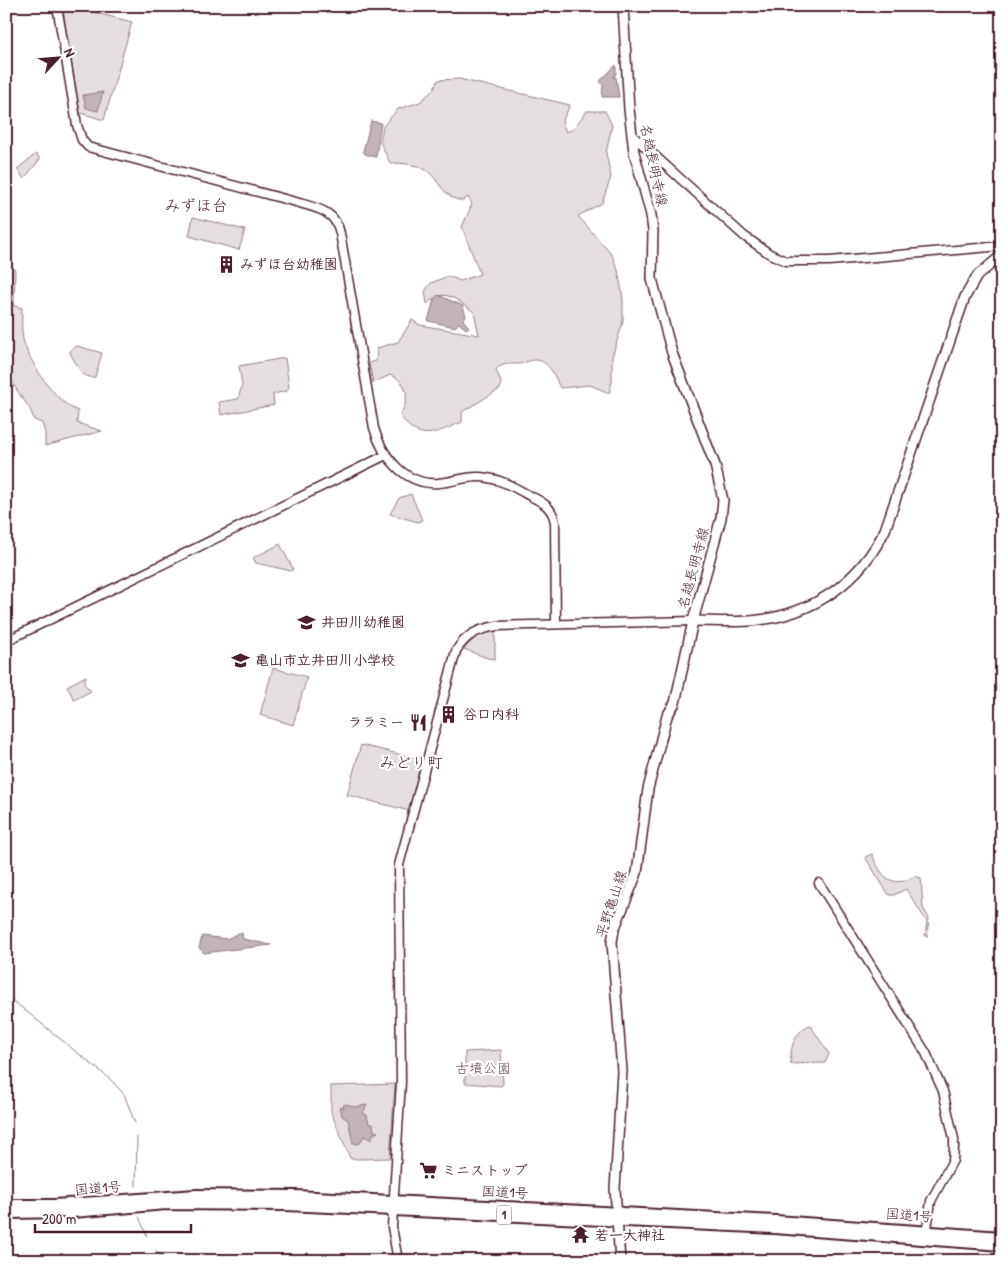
<svg xmlns="http://www.w3.org/2000/svg" width="1008" height="1267" font-family="'Patrick Hand','Klee One',sans-serif">
	<style>
		.green { fill: #e5dee0; stroke: #987e86 }
		.water { fill: #c1b3b6; stroke: #91787e }
		.lines { fill: none; stroke-linecap: round; stroke-linejoin: round }
		.stream { stroke: #91787e; stroke-width: 1 }
		.tertiary-casing { stroke: #4a1f2b; stroke-width: 11 }
		.secondary-casing { stroke: #4a1f2b; stroke-width: 12 }
		.trunk-casing { stroke: #4a1f2b; stroke-width: 14 }
		.tertiary { stroke: #fff; stroke-width: 8 }
		.secondary { stroke: #fff; stroke-width: 9 }
		.trunk { stroke: #fff; stroke-width: 10 }
		.rail-casing { stroke: #4a1f2b; stroke-width: 3 }
		.rail { stroke: #fff; stroke-width: 1; stroke-dasharray: 4; stroke-linecap: butt }
		.labels { text-anchor: middle; stroke-width: 4.5; stroke-linejoin: round; paint-order: stroke }
		.shield { fill: #fff; stroke: #80626b; stroke-width: 1 }
		.shield-label { font-size: 12px; font-weight: bold; fill: #4a1f2b }
		.street-label { font-size: 14px; fill: #4a1f2b; stroke: #fff }
		.poi-label { font-size: 14px; font-weight: bold; fill: #4a1f2b; stroke: #fff; text-anchor: start }
		.park-label { font-size: 14px; fill: #714f58; stroke: #fff }
		.quarter-label { font-size: 16px; fill: #4a1f2b; stroke: #fff }
	</style>
	<rect width="100%" height="100%" fill="#fff"/>
	<filter id="ink" filterUnits="userSpaceOnUse"><feTurbulence type="fractalNoise" baseFrequency=".02" numOctaves="2"/><feDisplacementMap in="SourceGraphic" scale="10" xChannelSelector="R" yChannelSelector="G"/><feConvolveMatrix kernelMatrix="1 2 1 2 8 2 1 2 1" color-interpolation-filters="sRGB"/></filter>
	<g filter="url(#ink)">
		<g class="green">
			<polygon points="62,6 85,6 85,10 132,22 104,120 80,113"/>
			<path d="M459 79 570 105 562 122 566 132 572 130 587 111H605L612 125 606 153 611 177 602 203 578 216 612 255 618 270 623 299V322L612 357V382L609 393 590 385 560 388C555 377 549 359 534 360 528 360 524 364 518 364 510 364 501 363 496 370L501 382 500 389 462 412V422C436 433 418 444 400 415 410 399 409 382 390 375L373 383 369 363 376 361 377 348 398 342 412 320 420 325 479 335 474 312C456 300 445 286 427 304L425 291 431 283 448 276 461 281 480 274 462 227 472 204 468 197 463 201C446 199 441 185 431 174 421 164 403 163 390 163L380 142 383 126 398 109 420 102 433 90 438 80Z"/>
			<polygon points="36,154 40,159 24,179 17,169"/>
			<polygon points="193,217 245,230 239,250 189,236"/>
			<path d="M6 259 15 270 14 306 22 308C22 319 21 329 23 339 28 361 57 404 78 411L77 423 102 431 45 446V433L42 423 34 420C30 403 15 393 10 376 1 348 6 290 6 259Z"/>
			<polygon points="77,346 102,353 95,377 92,378 82,374 70,353 71,349"/>
			<polygon points="285,358 289,387 287,391 273,394 274,405 221,415 219,402 238,399 242,385 239,366"/>
			<polygon points="411,494 422,520 418,522 390,514 399,498"/>
			<polygon points="280,544 293,569 291,571 256,563 253,558"/>
			<polygon points="495,629 495,659 487,658 464,649 477,636"/>
			<polygon points="273,668 307,677 293,725 260,715"/>
			<polygon points="86,676 84,684 91,691 74,700 67,686"/>
			<polygon points="361,745 423,760 410,811 347,795"/>
			<path d="M872 854C878 868 885 885 904 881 909 880 911 877 915 876L921 878 923 908 929 918 927 937 925 936 927 922 906 889 894 895H889L865 857Z"/>
			<path d="M810 1025 829 1054 825 1063 791 1064C789 1049 795 1031 810 1025Z"/>
			<polygon points="501,1050 503,1084 501,1086 465,1083 465,1052"/>
			<path d="M395 1084 390 1158C381 1158 355 1160 350 1158L331 1112V1086Z"/>
		</g>
		<g class="water">
			<polygon points="616,65 616,74 613,77 616,77 619,97 602,97 603,85 600,81"/>
			<polygon points="103,92 98,111 86,108 83,95"/>
			<polygon points="371,121 381,123 376,157 365,154 363,151"/>
			<polygon points="438,295 463,306 466,316 463,320 469,327 466,329 459,323 455,327 428,321 434,299"/>
			<polygon points="238,933 242,933 243,939 271,945 204,953 199,948 202,936 227,939"/>
			<polygon points="347,1104 354,1107 367,1105 363,1113 367,1115 369,1124 373,1124 374,1131 378,1132 372,1135 372,1140 364,1136 359,1144 353,1143 348,1120 342,1116 340,1106 344,1108 343,1105"/>
		</g>
		<g class="lines">
			<g class="stream">
				<polyline points="6,995 110,1079 124,1094 135,1123"/>
				<polyline points="136,1186 137,1137"/>
				<polyline points="139,1217 147,1236"/>
				<polyline points="156,1250 167,1261"/>
			</g>
			<defs>
				<g id="tertiary">
					<path d="M57 6 77 125 82 140 88 147 296 202C316 208 335 210 340 233L374 428C382 456 405 486 439 483 453 482 466 476 480 477 499 478 514 487 530 496 543 502 552 507 555 522L556 624"/>
					<polyline points="633,136 744,236 770,254 786,261 829,261 1002,246"/>
					<polyline points="6,641 386,455"/>
					<polyline points="819,883 926,1053 943,1091 954,1139 954,1148 953,1160 931,1201 926,1236"/>
					<path d="M398 1261 392 1227 401 1082 399 865 456 651C466 634 479 629 497 626L693 621"/>
				</g>
				<g id="secondary">
					<path d="M693 621C715 621 737 623 759 620 815 613 860 581 885 530L965 297 977 276 1002 255"/>
					<polyline points="620,1261 615,1189 622,1071 612,942 614,930 637,873 648,789 667,716 675,703 693,621 721,518 723,500 715,465 672,353 652,279 653,231 651,215 634,152 629,109 623,6"/>
				</g>
				<g id="trunk">
					<polyline points="6,1205 54,1205 196,1195 296,1196 776,1221 1002,1237"/>
					<polyline points="6,1213 73,1212 166,1204 286,1205 774,1228 1002,1245"/>
				</g>
			</defs>
			<use href="#tertiary" class="tertiary-casing"/>
			<use href="#secondary" class="secondary-casing"/>
			<use href="#trunk" class="trunk-casing"/>
			<use href="#tertiary" class="tertiary"/>
			<use href="#secondary" class="secondary"/>
			<use href="#trunk" class="trunk"/>
			<defs>
				<polyline id="rail" points="6,1258 18,1261"/>
			</defs>
			<use href="#rail" class="rail-casing"/>
			<use href="#rail" class="rail"/>
		</g>
	</g>
	<defs>
		<symbol id="building-bare" viewBox="-9 -9 18 18"><path d="M-4-6H4V6H1V3H-1V6H-4ZM-2.5-4.3h1.7v1.8h-1.7ZM.8-4.3h1.7v1.8H.8ZM-2.5-1h1.7V.8h-1.7ZM.8-1h1.7V.8H.8Z" fill="#4a1f2b" stroke="#fff" stroke-width="2.5" paint-order="stroke"/></symbol>
		<symbol id="school-bare" viewBox="-9 -9 18 18"><path d="M0-5L7-2L0 1L-7-2ZM-4 1L0 2.5L4 1V4Q0 6-4 4Z" fill="#4a1f2b" stroke="#fff" stroke-width="2.5" paint-order="stroke"/></symbol>
		<symbol id="restaurant-bare" viewBox="-9 -9 18 18"><path d="M-5-6h1v4h1v-4h1v4h1v-4h1v5L-1.5 .5V6h-2V.5L-5-1ZM5-6V6H3V1.5H1.5Q1.5-4 5-6Z" fill="#4a1f2b" stroke="#fff" stroke-width="2.5" paint-order="stroke"/></symbol>
		<symbol id="supermarket-bare" viewBox="-9 -9 18 18"><path d="M-6-5.5h2.5l.6 2H6L4.5 2H-2.5L-4.4-4H-6ZM-1.5 3.2a1.3 1.3 0 1 0 .1 0ZM3 3.2a1.3 1.3 0 1 0 .1 0Z" fill="#4a1f2b" stroke="#fff" stroke-width="2.5" paint-order="stroke"/></symbol>
		<symbol id="temple-bare" viewBox="-9 -9 18 18"><path d="M0-6L5-2H3V0L6.5 2.5H4V6H1.5V3h-3V6H-4V2.5H-6.5L-3 0V-2H-5Z" fill="#4a1f2b" stroke="#fff" stroke-width="2.5" paint-order="stroke"/></symbol>
	</defs>
	<g fill-rule="evenodd">
		<use href="#building-bare" x="214" y="252" width="25" height="25"/>
		<use href="#school-bare" x="294" y="610" width="25" height="25"/>
		<use href="#school-bare" x="228" y="648" width="25" height="25"/>
		<use href="#building-bare" x="436" y="702" width="25" height="25"/>
		<use href="#restaurant-bare" x="406" y="710" width="25" height="25"/>
		<use href="#supermarket-bare" x="416" y="1158" width="25" height="25"/>
		<use href="#temple-bare" x="568" y="1222" width="25" height="25"/>
	</g>
	<g class="labels">
		<rect class="shield" x="496.5" y="1205.5" width="15" height="19" rx="4"/>
		<g class="shield-label">
			<text x="504" y="1219">1</text>
		</g>
		<g class="street-label">
			<text transform="translate(654 165) rotate(78)" y="5">名越長明寺線</text>
			<text transform="translate(693 568) rotate(-75)" y="5">名越長明寺線</text>
			<text transform="translate(611 904) rotate(-72)" y="5">平野亀山線</text>
			<text transform="translate(98 1188) rotate(-5)" y="5">国道1号</text>
			<text transform="translate(505 1192) rotate(3)" y="5">国道1号</text>
			<text transform="translate(909 1215) rotate(4)" y="5">国道1号</text>
		</g>
		<g class="poi-label">
			<text x="240" y="269">みずほ台幼稚園</text>
			<text x="321" y="627">井田川幼稚園</text>
			<text x="255" y="665">亀山市立井田川小学校</text>
			<text x="463" y="719">谷口内科</text>
			<text x="404" y="727" text-anchor="end">ララミー</text>
			<text x="442" y="1175">ミニストップ</text>
			<text x="595" y="1240">若一大神社</text>
		</g>
		<g class="park-label">
			<text x="483" y="1073">古墳公園</text>
		</g>
		<g class="quarter-label">
			<text x="196" y="211">みずほ台</text>
			<text x="411" y="768">みどり町</text>
		</g>
	</g>
	<rect width="1008" height="1267" fill="none" stroke="#fff" stroke-width="25"/>
	<rect x="12" y="12" width="983" height="1242" fill="none" stroke="#4a1f2b" stroke-width="2" filter="url(#ink)"/>
	<g transform="translate(58 58) rotate(64)" stroke="#ffffff" stroke-width="4" paint-order="stroke">
	<path d="M0-4L9 19L0 12L-9 19Z" fill="#4a1f2b"/>
	<text y="-8" font-size="14" font-weight="bold" text-anchor="middle" fill="#4a1f2b">N</text>
	</g>
	<path d="M35 1224v8h156v-8" fill="none" stroke="#4a1f2b" stroke-width="2.5"/>
	<text x="42" y="1224" font-size="15" fill="#4a1f2b" stroke="#ffffff" stroke-width="4" paint-order="stroke">200 m</text>
</svg>
